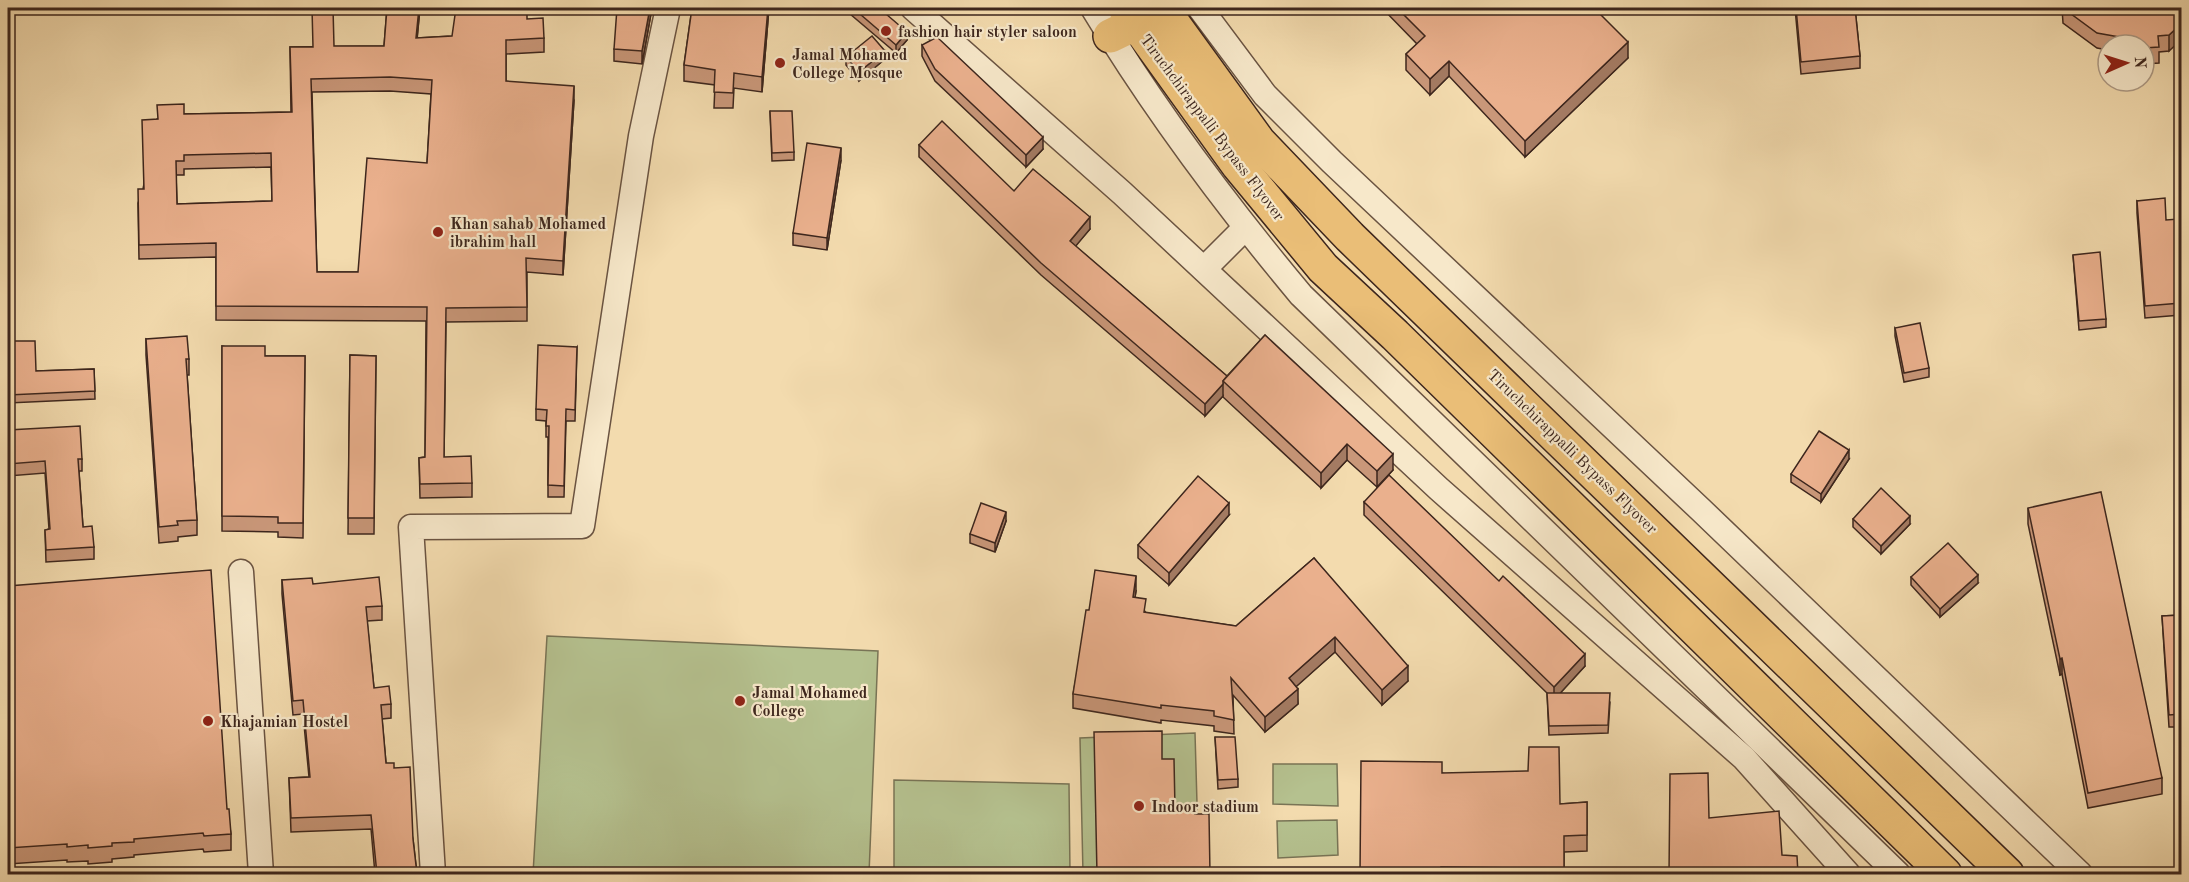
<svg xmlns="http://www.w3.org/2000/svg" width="2189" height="882" font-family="'Old Standard TT',serif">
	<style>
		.green { fill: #b5c18f; stroke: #797456; stroke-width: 1.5 }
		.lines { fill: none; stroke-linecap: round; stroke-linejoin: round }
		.minor-casing { stroke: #6a5341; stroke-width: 27 }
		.highway-casing { stroke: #3d261d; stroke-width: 36 }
		.minor { stroke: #f7e8ca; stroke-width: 24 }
		.highway { stroke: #eabe77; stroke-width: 33 }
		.wall { fill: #c99779; stroke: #3d261d; stroke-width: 1.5; fill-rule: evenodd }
		.shaded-wall { fill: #a47b63; stroke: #3d261d; stroke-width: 1.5 }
		.building { fill: #eab08d; stroke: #3d261d; stroke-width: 1.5; fill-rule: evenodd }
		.poi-dot { fill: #8f2418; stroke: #f7e8ca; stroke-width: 2 }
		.labels { text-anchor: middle; stroke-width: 4.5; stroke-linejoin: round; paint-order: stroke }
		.poi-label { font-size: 16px; font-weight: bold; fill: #3d261d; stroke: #f7e8ca; text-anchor: start }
		.street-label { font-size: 16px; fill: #3d261d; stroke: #f7e8ca }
	</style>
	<rect width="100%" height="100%" fill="#f3dbae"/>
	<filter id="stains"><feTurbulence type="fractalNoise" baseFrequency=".00333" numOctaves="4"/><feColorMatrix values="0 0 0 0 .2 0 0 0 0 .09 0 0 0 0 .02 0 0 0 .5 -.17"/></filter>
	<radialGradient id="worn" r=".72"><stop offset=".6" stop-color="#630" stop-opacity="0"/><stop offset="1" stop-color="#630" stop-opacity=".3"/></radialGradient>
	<g class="green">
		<polygon points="547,636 878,651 869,874 533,874"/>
		<polygon points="1195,733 1199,874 1083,874 1080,738"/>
		<polygon points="1273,764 1337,764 1338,806 1273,804"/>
		<polygon points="894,780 1069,784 1070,874 894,874"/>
		<polygon points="1337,820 1338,855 1278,858 1277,821"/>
	</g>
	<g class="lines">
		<defs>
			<g id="minor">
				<polyline points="913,8 1122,193 1439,489 1744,758 1848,874"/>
				<path d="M1093 8C1154 109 1225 204 1301 295L1898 874"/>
				<polyline points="1200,8 1265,95 1332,162 1700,509 2080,874"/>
				<polyline points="1204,269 1245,228"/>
				<polyline points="241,572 261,874"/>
				<polyline points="433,874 411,527 582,526 641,136 668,8"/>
			</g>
			<g id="highway">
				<polyline points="1125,8 1238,165 1323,268 1395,335 1945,874"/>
				<polyline points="1162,8 1259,142 1350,237 2007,874"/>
				<polyline points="1110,36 1135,24"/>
			</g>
		</defs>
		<use href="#minor" class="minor-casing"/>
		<use href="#highway" class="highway-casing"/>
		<use href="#minor" class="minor"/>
		<use href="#highway" class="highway"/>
	</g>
	<g class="wall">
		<path d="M387 8H420L417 38 452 36 527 19 544 38V52L506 54V81L574 100 563 275 527 272V321L446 322 444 457 472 483V497L420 498 419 458 425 457 426 321 216 320V257L139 259 138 203 143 189 157 119 184 114 291 112 290 47 384 46ZM390 91 431 94 427 163 358 272H317L312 92ZM271 167 272 201 177 204 176 175H184V169Z"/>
		<polygon points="652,8 642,64 614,61 614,49"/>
		<polygon points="692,8 769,8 762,92 734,88 733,108 714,108 715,85 684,81 684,65"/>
		<polygon points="843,8 879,8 907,40 896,53"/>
		<polygon points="1382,8 1594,8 1628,58 1525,157 1449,76 1430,95 1406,70 1406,54 1417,44"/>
		<polygon points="1795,8 1855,8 1860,56 1860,68 1801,74"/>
		<polygon points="2062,8 2181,8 2169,51 2159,52 2159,63 2144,64 2144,45 2108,45 2108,50 2097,48 2063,23"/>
		<polygon points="922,45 1043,149 1026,167 935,81 922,56"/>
		<polygon points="846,57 885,59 859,81 846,65"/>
		<polygon points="770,111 794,152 794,160 772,161"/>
		<polygon points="919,145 1014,191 1090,229 1075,246 1227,376 1265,335 1393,470 1377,487 1347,460 1321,488 1223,397 1223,396 1205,416 1041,275 919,157"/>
		<polygon points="841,160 827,250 793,245 793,233"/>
		<polygon points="2137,201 2166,220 2181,245 2181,315 2145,318 2137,213"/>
		<polygon points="2073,255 2106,319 2106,327 2079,330"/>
		<polygon points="1895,328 1929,368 1929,377 1904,382 1895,336"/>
		<polygon points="146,339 189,359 189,375 187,375 197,520 197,535 178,537 178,541 159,543 146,355"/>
		<polygon points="8,341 36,371 94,369 95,399 8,403"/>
		<polygon points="222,346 265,356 305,356 303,538 278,537 278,532 222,531"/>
		<polygon points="577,347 575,421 566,421 564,497 548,497 548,437 546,437 546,421 536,420 536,409"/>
		<polygon points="350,355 376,356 374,534 348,534"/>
		<polygon points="8,430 82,459 82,471 79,471 83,527 94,547 94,559 46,562 45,530 49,529 45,473 8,476"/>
		<polygon points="1849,459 1821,502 1791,482 1791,474"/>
		<polygon points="1364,502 1585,666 1560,693 1610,702 1608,733 1549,735 1547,693 1364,515"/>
		<polygon points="2028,508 2162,778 2162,794 2088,808 2062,674 2060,675 2028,524"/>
		<polygon points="1229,515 1169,585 1138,558 1138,545"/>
		<polygon points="1853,519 1910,524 1881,554 1853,527"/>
		<polygon points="1006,521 995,552 970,543 970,534"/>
		<polygon points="1314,558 1408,681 1382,705 1335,652 1296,686 1298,704 1265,732 1233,695 1234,734 1214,731 1214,726 1161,720 1161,723 1073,708 1073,694 1089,610 1136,591 1135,597 1146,613 1236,626"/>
		<polygon points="1911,577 1978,583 1940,617 1911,585"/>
		<polygon points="282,580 313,584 382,606 382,620 367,621 374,688 391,704 391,718 382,719 386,763 394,768 413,839 417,874 375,874 371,829 291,832 289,778 309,777 303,714 293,715 282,594"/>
		<polygon points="8,586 227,809 231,834 231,850 204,852 203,849 134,855 134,857 112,859 112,862 88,864 88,861 67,862 67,860 8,864"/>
		<polygon points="2181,615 2181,727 2169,727 2162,616"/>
		<polygon points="1215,737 1238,779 1238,787 1218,789"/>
		<polygon points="1442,773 1560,804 1587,802 1587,851 1564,852 1564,874 1360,874"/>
	</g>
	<g class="shaded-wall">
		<polygon points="419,8 420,8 416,51 416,38"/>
		<polygon points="650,8 652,8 642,64 642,51"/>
		<polygon points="768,8 769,8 762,92 762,77"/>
		<polygon points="2181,24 2181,40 2169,51 2169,35"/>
		<polygon points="907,32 907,40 896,53 896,45"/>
		<polygon points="1628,42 1628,58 1525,157 1525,141"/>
		<polygon points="885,51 885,59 859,81 859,72"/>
		<polygon points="1449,61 1449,76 1430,95 1430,79"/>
		<polygon points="574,86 574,100 563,275 563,261"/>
		<polygon points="1043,137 1043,149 1026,167 1026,155"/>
		<polygon points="841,148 841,160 827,250 827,238"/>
		<polygon points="1090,217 1090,229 1070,253 1070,241"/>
		<polygon points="1223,384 1223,396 1205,416 1205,404"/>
		<polygon points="1347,444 1347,460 1321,488 1321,473"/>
		<polygon points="1849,450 1849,459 1821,502 1821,494"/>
		<polygon points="1393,454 1393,470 1377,487 1377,471"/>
		<polygon points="1229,503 1229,515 1169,585 1169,573"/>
		<polygon points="1006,512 1006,521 995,552 995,543"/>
		<polygon points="1910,516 1910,524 1881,554 1881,546"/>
		<polygon points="1978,575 1978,583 1940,617 1940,609"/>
		<polygon points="1136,576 1136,591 1133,611 1133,597"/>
		<polygon points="1335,637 1335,652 1289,693 1289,678"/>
		<polygon points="1585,654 1585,666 1554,700 1554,687"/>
		<polygon points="2062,658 2062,674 2060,675 2060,659"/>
		<polygon points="1408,666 1408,681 1382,705 1382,690"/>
		<polygon points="1298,689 1298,704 1265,732 1265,717"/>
	</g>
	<g class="building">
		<path d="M312 8H333L334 46H384L387 8H419L416 38 452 36 456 8H527V19L543 18 544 38 506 40V81L574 86 563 261 526 258 527 307 446 308 444 457 471 456 472 483 420 484 419 458 425 457 427 307 216 306V243L139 245 138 189H144L142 120 158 119 157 105 184 104V114L292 112 290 47H313ZM390 77 432 80 427 163 367 158 358 272H317L311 79ZM271 153 272 201 177 204 176 161H184V155Z"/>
		<polygon points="617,8 650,8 642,51 614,49"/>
		<polygon points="692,8 768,8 762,77 734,73 733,93 714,92 715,70 684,65"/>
		<polygon points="853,8 879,8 907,32 896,45"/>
		<polygon points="1397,8 1594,8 1628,42 1525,141 1449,61 1430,79 1406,54 1425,36"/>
		<polygon points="1796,8 1855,8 1860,56 1801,62"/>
		<polygon points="2063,8 2181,8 2181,24 2169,35 2158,36 2159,47 2144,48 2144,45 2133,45 2132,37 2125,38 2097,33"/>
		<polygon points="872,36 885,51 859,72 846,57"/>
		<polygon points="937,37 1043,137 1026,155 935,69 922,45"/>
		<polygon points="770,111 792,111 794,152 772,153"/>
		<polygon points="942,121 1014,191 1033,169 1090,217 1070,241 1227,376 1223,381 1223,384 1205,404 1041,263 919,145"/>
		<polygon points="807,143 841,148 827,238 793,233"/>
		<polygon points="2165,198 2166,220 2179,219 2181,245 2181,303 2145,306 2137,201"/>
		<polygon points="2100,252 2106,319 2079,321 2073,255"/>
		<polygon points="1920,323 1929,368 1904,373 1895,328"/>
		<polygon points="1265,335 1393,454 1377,471 1347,444 1321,473 1223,381"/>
		<polygon points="187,336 189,359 186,359 197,520 177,521 178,525 159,527 146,339"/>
		<polygon points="8,341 35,341 36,371 94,369 95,391 8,395"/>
		<polygon points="538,345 577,347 575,410 566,409 564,486 548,485 549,426 546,426 547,410 536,409"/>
		<polygon points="222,346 265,346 265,356 305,356 303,523 278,523 278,517 222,516"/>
		<polygon points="350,355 376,356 374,518 348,518"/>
		<polygon points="80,426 82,459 78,459 83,527 92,526 94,547 46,550 45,530 50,529 45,461 8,464 8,430"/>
		<polygon points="1819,431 1849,450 1821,494 1791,474"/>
		<polygon points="1389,475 1499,581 1503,576 1585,654 1554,687 1364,502"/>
		<polygon points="1198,476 1229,503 1169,573 1138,545"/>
		<polygon points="1881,488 1910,516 1881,546 1853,519"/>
		<polygon points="2101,492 2162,778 2088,793 2062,658 2060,659 2028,508"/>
		<polygon points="981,503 1006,512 995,543 970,534"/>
		<polygon points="1948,543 1978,575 1940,609 1911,577"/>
		<polygon points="1314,558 1408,666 1382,690 1335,637 1289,678 1298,689 1265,717 1231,678 1234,720 1214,716 1214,711 1161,705 1161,708 1073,694 1086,610 1089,610 1095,570 1136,576 1133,597 1146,599 1144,612 1236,626"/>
		<polygon points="211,570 227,809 229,809 231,834 204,836 203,833 134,839 134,842 112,843 112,846 88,848 88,845 67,847 67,844 8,848 8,586"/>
		<polygon points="379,577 382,606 366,607 374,688 389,686 391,704 381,705 386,763 394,763 394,768 410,767 413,839 417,874 377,874 371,815 291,818 289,778 310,777 303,700 293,701 282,580 312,578 313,584"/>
		<polygon points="2181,615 2181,714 2169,715 2162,616"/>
		<polygon points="1547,693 1610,693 1608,725 1549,726"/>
		<polygon points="1162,731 1162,759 1174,759 1175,809 1195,808 1195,814 1209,814 1210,874 1097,874 1094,732"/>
		<polygon points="1215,737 1235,737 1238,779 1218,780"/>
		<polygon points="1529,747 1559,747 1560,804 1587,802 1587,835 1564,836 1564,874 1529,874 1528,868 1441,867 1441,874 1360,874 1361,761 1442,762 1442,773 1528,771"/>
		<polygon points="1708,773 1709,818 1779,811 1782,855 1797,856 1798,874 1669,874 1670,774"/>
	</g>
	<g class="poi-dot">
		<circle cx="886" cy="31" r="6"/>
		<circle cx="780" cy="63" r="6"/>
		<circle cx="438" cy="232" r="6"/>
		<circle cx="740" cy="701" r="6"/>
		<circle cx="208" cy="721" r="6"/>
		<circle cx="1139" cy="806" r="6"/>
	</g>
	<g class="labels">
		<g class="poi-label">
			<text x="898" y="37">fashion hair styler saloon</text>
			<text x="792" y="60">Jamal Mohamed<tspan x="792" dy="18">College Mosque</tspan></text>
			<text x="450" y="229">Khan sahab Mohamed<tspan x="450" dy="18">ibrahim hall</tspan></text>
			<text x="752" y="698">Jamal Mohamed<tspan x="752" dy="18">College</tspan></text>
			<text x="220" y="727">Khajamian Hostel</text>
			<text x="1151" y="812">Indoor stadium</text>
		</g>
		<g class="street-label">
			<text transform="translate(1213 127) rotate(53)" y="6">Tiruchchirappalli Bypass Flyover</text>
			<text transform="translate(1573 451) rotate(44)" y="6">Tiruchchirappalli Bypass Flyover</text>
		</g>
	</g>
	<rect width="2189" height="882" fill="none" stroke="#f3dbae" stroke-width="30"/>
	<rect x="9" y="9" width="2171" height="864" fill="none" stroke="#3d261d" stroke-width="3"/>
	<rect x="15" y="15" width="2159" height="852" fill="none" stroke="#3d261d" stroke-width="1.5"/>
	<g transform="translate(2126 63) rotate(87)"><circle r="28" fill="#f7e8ca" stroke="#ad9a85" stroke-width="1.5"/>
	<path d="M0-4.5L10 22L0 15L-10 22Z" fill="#8f2418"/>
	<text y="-9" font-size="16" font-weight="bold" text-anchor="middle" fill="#3d261d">N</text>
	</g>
	<rect width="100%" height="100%" filter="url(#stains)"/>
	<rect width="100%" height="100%" fill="url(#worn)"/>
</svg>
